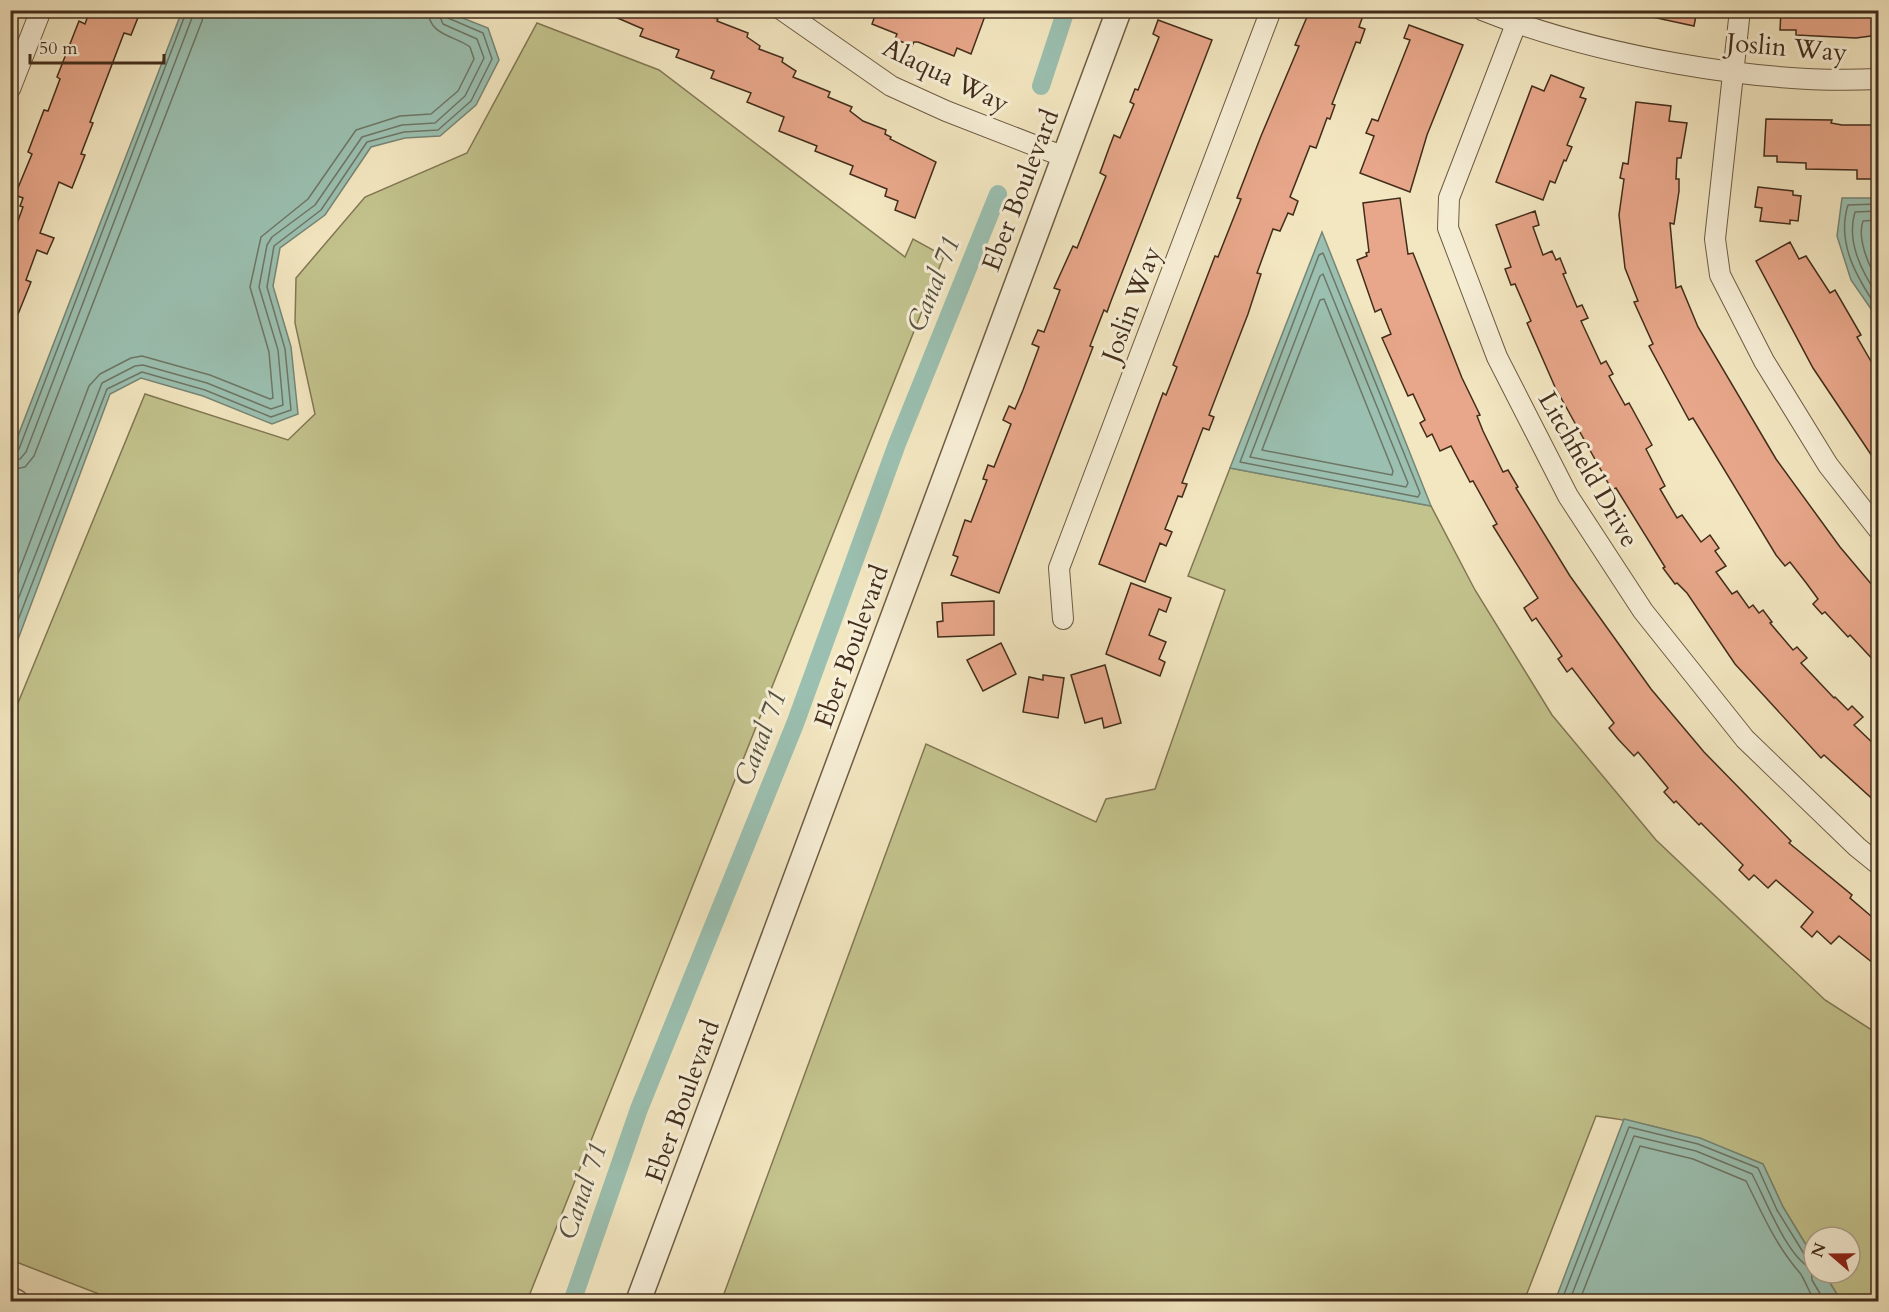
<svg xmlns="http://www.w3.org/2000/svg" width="1889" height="1312" font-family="Cardo,serif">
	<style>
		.green { fill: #c3c38d; stroke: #827854; stroke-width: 1.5 }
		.water { fill: #9bc0b1; stroke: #778575; stroke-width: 1.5 }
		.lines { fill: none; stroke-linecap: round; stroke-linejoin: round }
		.shore { stroke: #6e7666; stroke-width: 1.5 }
		.canal { stroke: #9bc0b1; stroke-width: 18 }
		.building { fill: #e8a78a; stroke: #422d1b; stroke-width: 1.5 }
		.minor-casing { stroke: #6e5c44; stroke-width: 22 }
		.tertiary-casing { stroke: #6e5c44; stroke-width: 27 }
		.minor { stroke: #f7efd7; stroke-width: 20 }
		.tertiary { stroke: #f7efd7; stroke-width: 24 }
		.labels { text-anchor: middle; stroke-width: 6; stroke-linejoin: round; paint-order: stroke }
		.street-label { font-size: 26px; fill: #422d1b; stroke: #f7efd7 }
		.water-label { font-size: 27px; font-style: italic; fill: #585240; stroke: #f7efd7 }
	</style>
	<rect width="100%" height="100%" fill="#f3e7c1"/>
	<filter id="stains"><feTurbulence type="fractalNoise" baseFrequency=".00333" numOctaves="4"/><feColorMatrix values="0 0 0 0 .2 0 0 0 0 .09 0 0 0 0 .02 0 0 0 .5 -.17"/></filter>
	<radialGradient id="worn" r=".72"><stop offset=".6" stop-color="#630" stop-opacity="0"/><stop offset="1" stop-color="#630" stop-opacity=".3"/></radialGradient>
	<g class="green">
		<polygon points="537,23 659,70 905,257 913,239 944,256 527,1301 117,1301 11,1260 11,720 145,394 288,440 315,414 295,323 296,278 365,197 467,153"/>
		<path d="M1230 468 1431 506 1475 590 1552 715 1656 840 1825 1000 1878 1034V1301H1841L1824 1273H1850V1237H1814V1258L1783 1207 1763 1164C1708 1141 1655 1123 1596 1116L1524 1301 721 1302 926 744 1096 822 1106 799 1155 789 1225 590 1188 576Z"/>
	</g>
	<g class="water">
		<polygon points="182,11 445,11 488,28 499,60 476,105 440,136 405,138 371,147 325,215 280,248 273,286 291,347 298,414 272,424 203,396 141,378 110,394 11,658 11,454"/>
		<polygon points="1842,198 1878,198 1878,319 1851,280 1837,236"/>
		<polygon points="1322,232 1431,506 1230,468"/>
		<polygon points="1624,1119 1700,1138 1763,1164 1783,1207 1814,1258 1814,1273 1824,1273 1841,1301 1555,1301"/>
	</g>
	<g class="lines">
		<g class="shore">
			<path d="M1878 204 1848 205C1836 243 1857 278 1878 309"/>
			<path d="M1878 211 1855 212C1846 242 1862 272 1878 296"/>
			<path d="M1878 220 1863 221C1857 238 1868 265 1878 280"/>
			<polygon points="1323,253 1420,493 1418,497 1240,462 1319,255"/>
			<polygon points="1323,274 1408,483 1406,487 1250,457 1320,276"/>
			<polygon points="1324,299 1393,471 1392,475 1262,450 1320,300"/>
			<polyline points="10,454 19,449 187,10"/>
			<polyline points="10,461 20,459 26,452 195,10"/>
			<polyline points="10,470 25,467 34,456 202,21 204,10"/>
			<path d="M10 595 89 386 100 374 131 358 142 356 210 375 270 399 273 398 269 352 250 287 261 237 308 199 356 130 400 116 431 114 458 91 474 59 470 47C454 35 429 36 428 10"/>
			<polyline points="10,620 102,383 135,366 143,365 207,383 271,409 283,405 278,350 259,287 267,245 272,237 315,205 362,137 402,125 435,123 465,96 484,58 477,39 443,24 437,10"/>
			<polyline points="10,641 107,389 142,372 205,390 271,417 291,410 285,349 267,287 274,246 321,210 367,142 404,132 438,130 471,101 492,59 483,33 448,18 445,10"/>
			<polyline points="1561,1302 1629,1127 1698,1144 1758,1168 1777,1210 1806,1257 1814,1260"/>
			<path d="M1569 1302 1634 1136 1696 1151 1752 1174C1765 1198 1787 1257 1811 1268L1812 1280 1825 1302"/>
			<path d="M1579 1302 1640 1146 1693 1159 1746 1181C1762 1213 1776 1246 1800 1273 1804 1278 1810 1294 1815 1302"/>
		</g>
		<g class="canal">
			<polyline points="1041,86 1066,10"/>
			<polyline points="572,1302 639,1109 795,724 897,444 998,194"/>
		</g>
	</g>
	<g class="building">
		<polygon points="90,10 141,10 131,35 124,33 90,122 93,123 81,154 85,155 72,188 59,182 40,233 54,238 47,254 37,250 26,280 31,282 10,334 10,243 23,207 20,206 23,198 15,195 32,154 28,152 44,110 48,111 60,79 57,77 79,21 85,24"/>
		<polygon points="599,10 714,10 712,17 718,19 717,21 748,33 747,37 760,46 759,49 783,58 782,62 796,71 793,77 830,92 828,97 852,107 850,111 863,121 886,130 885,134 891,137 890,139 936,162 915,218 895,210 898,201 885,196 887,189 850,174 853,166 815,151 817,146 779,131 784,117 747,102 751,93 711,78 714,71 676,57 679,50 640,36 643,29"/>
		<polygon points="877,10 970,10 985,16 971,54 957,48 954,56 918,42 914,42 912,46 895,39 897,34 872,24"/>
		<polygon points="1310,10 1365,10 1359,27 1365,29 1360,43 1356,42 1332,104 1335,105 1330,119 1327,118 1316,148 1310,146 1290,197 1298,201 1293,215 1288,213 1280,231 1273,229 1257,273 1261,274 1248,314 1209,415 1214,417 1209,430 1203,428 1182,483 1187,484 1182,497 1178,496 1165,529 1172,532 1166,546 1160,543 1145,582 1099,564 1163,393 1166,395 1177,367 1173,365 1215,256 1218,257 1241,199 1237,198 1261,136 1299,46 1295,45"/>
		<polygon points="1653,10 1697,10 1694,26 1652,17"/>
		<polygon points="1781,10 1878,10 1878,35 1856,38 1796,35 1796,30 1780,30"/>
		<polygon points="1158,20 1212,40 1111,301 1107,312 1104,310 1090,346 1093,347 999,593 951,575 958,557 953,555 965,520 971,522 987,480 983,479 988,465 994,467 1011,424 1003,420 1009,406 1015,409 1023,390 1039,347 1032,344 1038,330 1044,332 1060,290 1054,288 1073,246 1077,248 1106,176 1100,173 1109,148 1114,135 1120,138 1134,104 1130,102 1135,89 1138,90 1159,37 1153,34"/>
		<polygon points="1409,25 1463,45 1427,135 1410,192 1360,173 1374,136 1366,133 1372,119 1378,121 1385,103 1410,40 1404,38"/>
		<polygon points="1551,75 1584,88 1580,97 1586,99 1567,145 1572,147 1566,161 1564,160 1555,183 1550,181 1543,200 1496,182 1532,86 1544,91"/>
		<polygon points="1636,102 1671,106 1669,121 1687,123 1681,158 1677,158 1676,179 1679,179 1679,191 1674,224 1670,223 1676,288 1681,286 1698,327 1776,459 1840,547 1878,592 1878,665 1850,635 1848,637 1825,612 1822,614 1813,604 1818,599 1807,584 1790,562 1785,566 1776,555 1693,418 1689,420 1649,346 1653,344 1634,302 1638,301 1625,268 1619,215 1624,179 1620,178 1623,163 1628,164"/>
		<polygon points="1766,119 1832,120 1831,123 1842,125 1878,125 1876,179 1857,179 1857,170 1806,169 1806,163 1777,162 1777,156 1764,156"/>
		<polygon points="1758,187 1793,191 1793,195 1801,196 1798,221 1790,220 1790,224 1760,221 1762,208 1755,207"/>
		<polygon points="1400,198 1408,254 1413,253 1462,378 1480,415 1477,416 1483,431 1503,472 1508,470 1518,487 1516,488 1570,576 1651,689 1704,752 1791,841 1789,843 1852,895 1850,898 1878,922 1878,967 1839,936 1831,944 1817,931 1812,937 1801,927 1813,912 1776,880 1768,888 1754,875 1749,880 1739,870 1743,865 1701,823 1699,825 1676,801 1674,803 1664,792 1668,788 1638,752 1634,756 1618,739 1609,728 1614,723 1572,668 1567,672 1558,659 1562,656 1536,618 1532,621 1524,608 1538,598 1493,526 1497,524 1473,481 1470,482 1451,446 1440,451 1432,434 1427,437 1420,423 1425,420 1413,394 1408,396 1382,338 1391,334 1381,309 1375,312 1357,260 1367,256 1366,253 1369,252 1363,203"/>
		<polygon points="1535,211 1539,225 1533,227 1543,255 1552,251 1556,260 1560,258 1566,273 1563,274 1577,307 1582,305 1588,318 1581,321 1601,364 1606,361 1613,374 1609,376 1625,405 1629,403 1652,445 1646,449 1665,486 1660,489 1677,518 1682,515 1701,542 1710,535 1719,548 1715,551 1726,566 1716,572 1732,594 1737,591 1749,608 1753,605 1759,613 1763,610 1772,622 1770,623 1793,650 1797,647 1807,658 1801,663 1834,698 1835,697 1848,710 1852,706 1863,717 1854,725 1878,748 1878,804 1824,755 1821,758 1735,664 1687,593 1677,583 1675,584 1663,568 1665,567 1616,488 1612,490 1555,387 1527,323 1531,321 1515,284 1511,285 1505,269 1511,267 1496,225"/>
		<polygon points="1790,242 1799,259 1806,256 1830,293 1835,290 1861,335 1857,337 1872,363 1878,359 1878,465 1813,368 1756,261"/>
		<polygon points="1131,583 1171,598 1166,612 1159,609 1149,635 1166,642 1159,659 1165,662 1160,676 1106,654"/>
		<polygon points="994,601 994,635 938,637 937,622 943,621 942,603"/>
		<polygon points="1001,643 1016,674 983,691 967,660"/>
		<polygon points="1105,665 1121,723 1104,728 1102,718 1085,723 1071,675"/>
		<polygon points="1043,675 1064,678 1058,718 1023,712 1029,677 1043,680"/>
	</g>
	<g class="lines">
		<defs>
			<g id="minor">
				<polyline points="782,10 891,86 946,111 1062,156"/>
				<path d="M1482 10C1594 55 1759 85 1878 79"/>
				<polyline points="1740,10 1715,239 1720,275 1764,361 1828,465 1878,529"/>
				<polyline points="1516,24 1449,198 1448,228 1497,357 1568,496 1643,611 1745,739 1857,847 1878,864"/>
				<polyline points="10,89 41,10"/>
				<polyline points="1063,619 1059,568 1271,10"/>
			</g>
			<g id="tertiary">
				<polyline points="10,1299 16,1302"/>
				<polyline points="638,1302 1119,10"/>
			</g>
		</defs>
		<use href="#minor" class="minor-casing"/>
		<use href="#tertiary" class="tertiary-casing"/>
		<use href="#minor" class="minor"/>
		<use href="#tertiary" class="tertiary"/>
	</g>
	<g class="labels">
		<g class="street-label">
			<text transform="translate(1787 47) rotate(5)" y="9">Joslin Way</text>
			<text transform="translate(946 75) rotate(26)" y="9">Alaqua Way</text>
			<text transform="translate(1020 190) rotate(-69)" y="9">Eber Boulevard</text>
			<text transform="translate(1131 304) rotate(-69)" y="9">Joslin Way</text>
			<text transform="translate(1589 469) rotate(60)" y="9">Litchfield Drive</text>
			<text transform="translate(851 646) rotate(-70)" y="9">Eber Boulevard</text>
			<text transform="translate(682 1101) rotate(-70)" y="9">Eber Boulevard</text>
		</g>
		<g class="water-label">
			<text transform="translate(933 284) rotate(-68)" y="9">Canal 71</text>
			<text transform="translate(760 738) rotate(-69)" y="9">Canal 71</text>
			<text transform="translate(582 1191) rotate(-71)" y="9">Canal 71</text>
		</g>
	</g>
	<rect width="1889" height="1312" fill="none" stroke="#f3e7c1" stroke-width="36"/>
	<rect x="12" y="12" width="1865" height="1288" fill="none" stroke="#422d1b" stroke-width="3"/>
	<rect x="18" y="18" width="1853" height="1276" fill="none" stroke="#422d1b" stroke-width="1.5"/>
	<g transform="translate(1832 1255) rotate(290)"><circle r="28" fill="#f7efd7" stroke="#afa18c" stroke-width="1.5"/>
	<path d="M0-4.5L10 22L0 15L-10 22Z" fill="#8f2418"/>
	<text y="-9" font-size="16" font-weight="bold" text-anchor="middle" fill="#422d1b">N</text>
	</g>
	<path d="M30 54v9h134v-9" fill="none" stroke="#422d1b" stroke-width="3"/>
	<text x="39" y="54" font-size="18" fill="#422d1b" stroke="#f7efd7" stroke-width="4.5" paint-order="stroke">50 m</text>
	<rect width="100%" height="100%" filter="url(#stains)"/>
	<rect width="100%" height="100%" fill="url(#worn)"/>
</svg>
